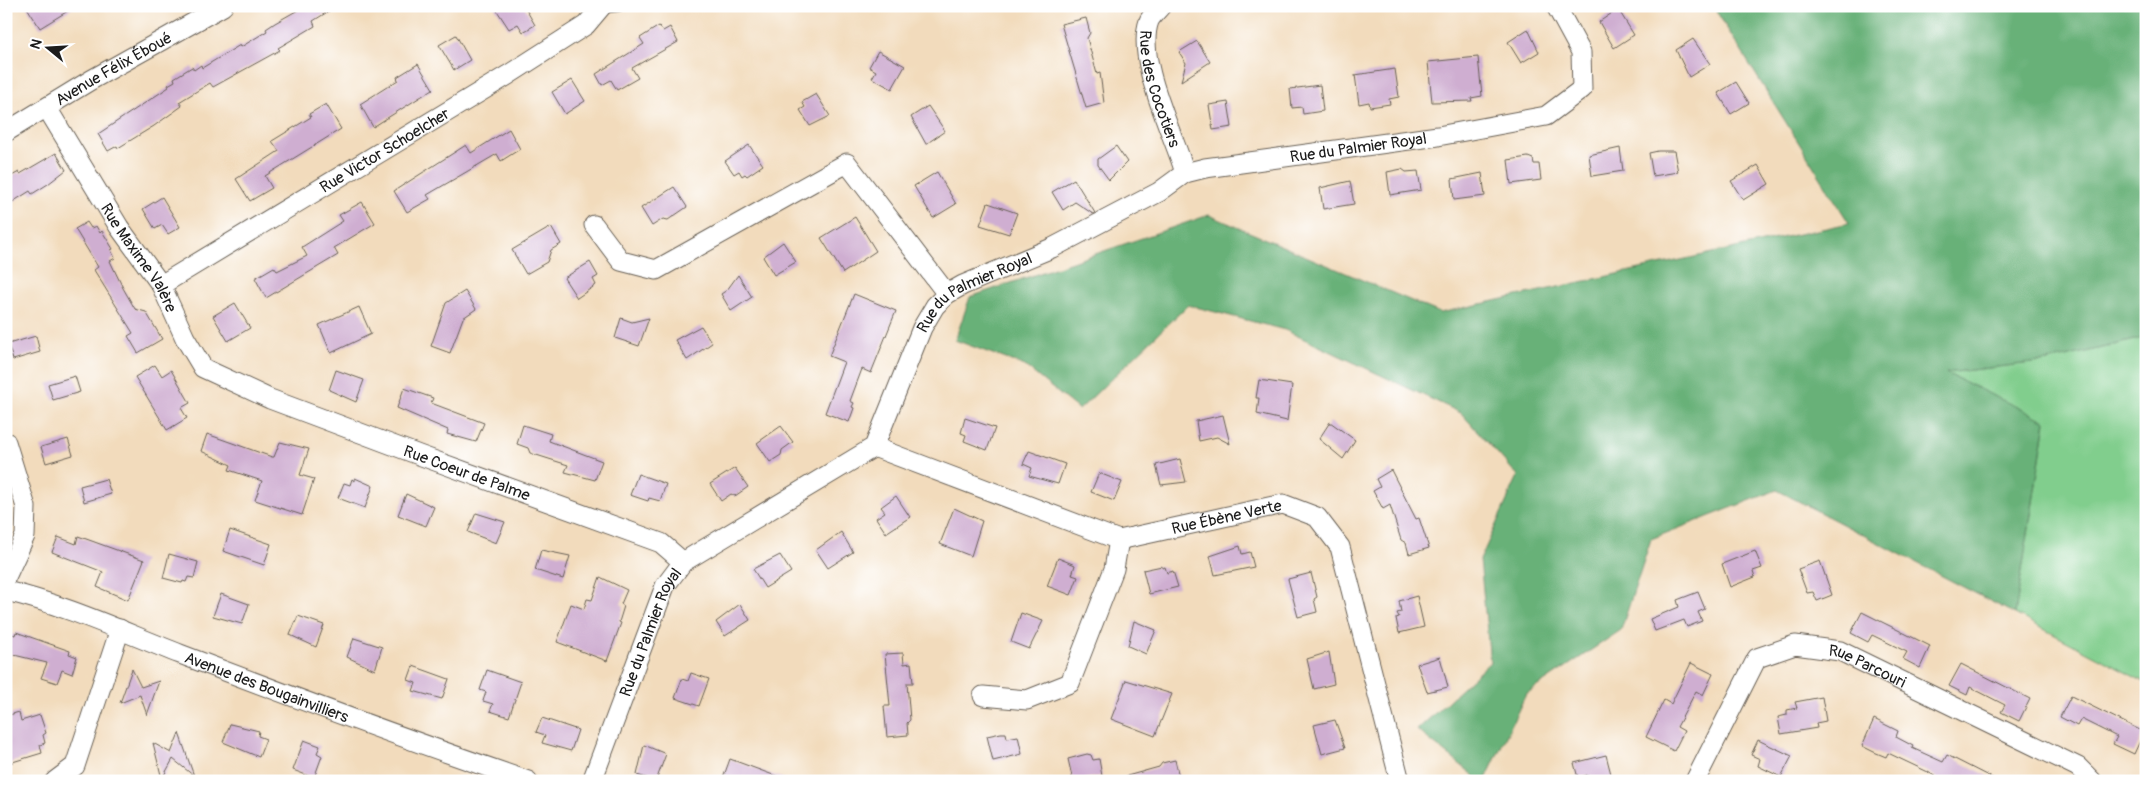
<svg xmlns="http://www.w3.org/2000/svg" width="2152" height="787" font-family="Pangolin,sans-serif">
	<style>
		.green { fill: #81ce8d; stroke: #4e7554 }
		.forest { fill: #68b178; stroke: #42664a }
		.building { fill: #cfaed1 }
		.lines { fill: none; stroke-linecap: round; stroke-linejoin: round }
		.lane-casing { stroke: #675f54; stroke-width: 12 }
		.street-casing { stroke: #675f54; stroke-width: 21 }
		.lane { stroke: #fff; stroke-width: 10 }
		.street { stroke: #fff; stroke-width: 19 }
		.labels { text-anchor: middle; stroke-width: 5; stroke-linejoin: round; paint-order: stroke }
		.street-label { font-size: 16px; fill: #1c1c1c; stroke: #fff }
	</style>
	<rect width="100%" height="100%" fill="#fff"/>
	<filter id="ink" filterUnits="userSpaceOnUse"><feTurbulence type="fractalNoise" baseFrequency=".02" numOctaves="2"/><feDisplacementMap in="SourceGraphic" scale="10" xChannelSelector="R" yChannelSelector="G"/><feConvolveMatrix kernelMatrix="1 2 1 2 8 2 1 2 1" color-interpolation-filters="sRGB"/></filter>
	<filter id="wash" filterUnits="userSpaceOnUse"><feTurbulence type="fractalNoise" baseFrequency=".0096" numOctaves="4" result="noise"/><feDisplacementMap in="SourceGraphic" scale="20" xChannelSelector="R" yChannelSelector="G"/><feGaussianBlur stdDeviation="1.12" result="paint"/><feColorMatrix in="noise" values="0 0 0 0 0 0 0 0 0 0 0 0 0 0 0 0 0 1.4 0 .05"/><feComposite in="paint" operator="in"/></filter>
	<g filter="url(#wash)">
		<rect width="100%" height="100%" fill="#f2dbbc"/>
		<polygon class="green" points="2146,337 2146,683 2015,614 2046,422 1945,373 2049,361"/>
		<polygon class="forest" points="1713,6 2146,6 2146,337 2049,361 1946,373 2046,421 2015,614 1777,490 1651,539 1621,630 1526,694 1485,781 1481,781 1417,730 1490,662 1480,560 1518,476 1461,413 1285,330 1188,305 1079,410 1025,366 955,340 970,297 1209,215 1440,313 1849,223"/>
		<g id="blocks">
			<g class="building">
				<polygon points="26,6 76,6 40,28"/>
				<polygon points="305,6 337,6 313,21 315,26 278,48 280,50 213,87 210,83 179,102 182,106 154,126 118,148 117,146 108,151 98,134 169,87 168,85 175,81 174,78 192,67 194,70 201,65 202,68 240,45 241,47 267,31 266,29 275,23"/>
				<polygon points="494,6 524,6 535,25 523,32 518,24 509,29"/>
				<polygon points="1618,9 1634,35 1614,48 1599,22"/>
				<polygon points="1086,18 1090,33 1087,38 1097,74 1100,73 1104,103 1086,108 1061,24"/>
				<polygon points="659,26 663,31 670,27 678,42 632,68 638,78 617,90 611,80 602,85 596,74 644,44 640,38"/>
				<polygon points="1528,29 1539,52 1521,63 1508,42"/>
				<polygon points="456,35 470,60 454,70 439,45"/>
				<polygon points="1693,39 1710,64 1689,77 1676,50"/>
				<polygon points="1197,41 1210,62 1181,81 1186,63 1179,52"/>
				<polygon points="878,51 905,66 892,89 872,78 876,71 869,67"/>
				<polygon points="1478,57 1482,96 1471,98 1472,101 1432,102 1428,62"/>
				<polygon points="418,64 433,89 373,127 360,104 398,80 397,77"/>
				<polygon points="1395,69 1399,97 1389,99 1390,104 1370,107 1369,102 1359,104 1355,75"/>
				<polygon points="572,80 585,101 565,114 552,92"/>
				<polygon points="1736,82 1749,103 1731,114 1718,93"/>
				<polygon points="1320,85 1323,111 1303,114 1302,107 1292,108 1290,89"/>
				<polygon points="816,94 830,116 810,126 800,110 805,107 802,102"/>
				<polygon points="1228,102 1232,127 1213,130 1209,105"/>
				<polygon points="326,104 341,129 265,176 272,188 250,201 236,179 279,151 272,141 311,117 309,114"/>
				<polygon points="928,106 945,131 926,144 911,117"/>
				<polygon points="509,129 520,149 501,161 497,154 427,195 430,199 407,212 394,191 466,145 471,153"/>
				<polygon points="749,145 763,165 747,176 745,174 742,176 739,171 734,174 725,161"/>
				<polygon points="1116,146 1127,162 1109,180 1098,165 1098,159"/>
				<polygon points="1620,148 1623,171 1592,176 1589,155"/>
				<polygon points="1658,151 1674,151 1678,172 1653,176 1649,153"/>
				<polygon points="56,153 66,170 48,184 32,194 30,191 6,206 6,179 19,172 20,174"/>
				<polygon points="1528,157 1533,159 1534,164 1539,164 1541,180 1511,184 1508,160"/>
				<polygon points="1758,165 1769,184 1743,200 1731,181"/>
				<polygon points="1402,169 1406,172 1418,171 1421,190 1390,195 1387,172"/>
				<polygon points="937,172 956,204 933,218 914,186"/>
				<polygon points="1482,173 1485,196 1454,200 1452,179"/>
				<polygon points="1074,179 1095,213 1093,214 1075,202 1063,210 1052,192"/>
				<polygon points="1350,181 1354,204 1323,209 1320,188"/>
				<polygon points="674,187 687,207 668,220 663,219 652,226 641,208"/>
				<polygon points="162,197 180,227 168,234 162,225 155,229 143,209"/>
				<polygon points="362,202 375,223 334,248 338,255 266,298 255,278 274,267 277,271 307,256 302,247 343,221 339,215"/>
				<polygon points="988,203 1017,213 1009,234 980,225"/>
				<polygon points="855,217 876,251 843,273 821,238"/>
				<polygon points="87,222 91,228 96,226 100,233 102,231 113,249 111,250 115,258 110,261 123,288 135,309 146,312 162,339 138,353 128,336 133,333 94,270 98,267 75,229"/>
				<polygon points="551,227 561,244 551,250 547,262 526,274 512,250"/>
				<polygon points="783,242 796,262 774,275 763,257"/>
				<polygon points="590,262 598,276 593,279 596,285 577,298 564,278"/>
				<polygon points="738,275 752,297 731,311 721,294 727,290"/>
				<polygon points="465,291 476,309 463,318 450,353 431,346 446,303"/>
				<polygon points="854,294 896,311 871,373 862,369 850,401 854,403 852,407 854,408 849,422 825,413 844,362 829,356"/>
				<polygon points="235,303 250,328 228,341 213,316"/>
				<polygon points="359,307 371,334 331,353 319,325"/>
				<polygon points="621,318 632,322 649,318 639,346 615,338"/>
				<polygon points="701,326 712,343 687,360 675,340"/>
				<polygon points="36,336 40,352 13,360 8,344"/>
				<polygon points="155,365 162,376 171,370 190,403 181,408 187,418 167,430 135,377"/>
				<polygon points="336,370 364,380 356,402 329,390"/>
				<polygon points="75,376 80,392 53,400 48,384"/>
				<polygon points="1259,380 1292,385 1287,421 1257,414 1259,398 1256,398"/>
				<polygon points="404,388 433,398 431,403 484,423 476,442 447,434 448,430 397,408"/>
				<polygon points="1223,415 1230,444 1217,437 1199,441 1196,421"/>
				<polygon points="965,418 995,428 987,450 964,441 966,435 961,433"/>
				<polygon points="1330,422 1355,440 1343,459 1319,439"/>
				<polygon points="523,425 551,434 549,441 602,461 595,480 565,472 568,465 530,453 528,448 517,444"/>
				<polygon points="781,426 793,442 782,450 781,455 770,462 757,443"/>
				<polygon points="207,434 272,457 274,457 280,442 309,449 300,475 314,479 302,515 255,500 262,481 229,470 231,465 201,451"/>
				<polygon points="68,439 73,455 46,463 41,447"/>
				<polygon points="1029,451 1065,464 1058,484 1029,476 1032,468 1023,464"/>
				<polygon points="1180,459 1186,482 1161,485 1156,465"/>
				<polygon points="735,468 748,487 735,496 731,494 721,501 710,484"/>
				<polygon points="1391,470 1416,519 1419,518 1429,548 1409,554 1406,543 1401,540 1390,505 1383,509 1373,491 1380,487 1376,479"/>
				<polygon points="1099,473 1122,482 1114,501 1091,492"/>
				<polygon points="638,474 666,484 660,501 649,498 648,501 630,495"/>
				<polygon points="355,478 373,486 365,508 338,498 344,483 350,485 352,479 355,481"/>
				<polygon points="106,479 111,494 84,502 80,486"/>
				<polygon points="406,494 434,507 426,526 398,515"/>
				<polygon points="896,496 910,517 886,533 876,518 885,512 881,507"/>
				<polygon points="954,508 982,521 971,556 940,544"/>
				<polygon points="476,513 505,522 496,543 468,532"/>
				<polygon points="230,530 271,544 264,565 223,551"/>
				<polygon points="841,532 853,552 828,568 816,550"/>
				<polygon points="78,536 144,560 128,600 97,587 103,572 52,552 58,537 76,544"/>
				<polygon points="1240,546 1242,554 1250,552 1254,567 1215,575 1210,556"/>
				<polygon points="541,550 570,556 563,579 535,570"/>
				<polygon points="1755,551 1762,568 1753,571 1755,577 1730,587 1722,564"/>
				<polygon points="169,554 198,562 194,578 188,577 186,582 183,581 182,583 163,578"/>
				<polygon points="780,555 791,572 765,588 753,569"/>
				<polygon points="1058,558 1075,565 1072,575 1078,577 1071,595 1047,586"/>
				<polygon points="1820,561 1832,595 1817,601 1813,592 1807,593 1798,569"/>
				<polygon points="1162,566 1162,568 1165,567 1167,573 1173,571 1178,587 1149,594 1143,570"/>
				<polygon points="1311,573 1317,597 1314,599 1317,612 1298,617 1288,579"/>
				<polygon points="600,577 627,590 621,604 624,606 619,622 621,623 607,661 557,642 571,604 584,609 587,599 592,600"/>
				<polygon points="1698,592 1705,609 1698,612 1702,621 1687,627 1684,620 1655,631 1650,619 1679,607 1677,600"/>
				<polygon points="221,594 249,604 242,624 213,616"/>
				<polygon points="1417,596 1424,627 1399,633 1396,618 1399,617 1397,613 1401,612 1399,601"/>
				<polygon points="740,604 750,620 725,636 716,622"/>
				<polygon points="1862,612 1930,646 1920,668 1903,659 1907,652 1872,635 1868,642 1851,633"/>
				<polygon points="1021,613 1043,621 1029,649 1011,642"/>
				<polygon points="298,616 324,625 316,647 290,635"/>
				<polygon points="1134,621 1156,630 1146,654 1128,646"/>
				<polygon points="6,632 15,635 16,632 70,651 69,654 77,657 72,674 62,670 57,683 41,678 47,663 6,653"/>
				<polygon points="354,638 382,647 375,670 347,657"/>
				<polygon points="1329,652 1334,684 1314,689 1307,659"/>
				<polygon points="903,653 904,664 911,663 913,683 907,683 910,720 907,723 908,735 887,737 884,706 890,706 885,654"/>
				<polygon points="1440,657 1448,687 1427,692 1417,664"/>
				<polygon points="1691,663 1713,674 1703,695 1696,691 1677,727 1684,731 1674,751 1646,737 1664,700 1671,704"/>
				<polygon points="1961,664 2030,699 2019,721 2001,712 2005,705 1970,687 1967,695 1949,686"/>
				<polygon points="413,666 449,679 442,699 413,691 416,683 408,680"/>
				<polygon points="132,669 141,687 159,681 147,715 140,695 120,703"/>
				<polygon points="487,670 521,682 509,717 490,711 493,704 483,701 486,692 480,690"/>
				<polygon points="691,673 709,679 699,706 675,698 682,679 688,681"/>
				<polygon points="1126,680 1172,694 1155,736 1111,719"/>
				<polygon points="2071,696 2144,732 2134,754 2113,744 2117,737 2081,719 2077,726 2060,717"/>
				<polygon points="1822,697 1826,721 1816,723 1817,728 1781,734 1778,717 1787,715 1787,710 1797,708 1795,702"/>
				<polygon points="19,712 21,721 40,715 46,733 43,735 45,743 40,745 42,753 6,764 6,716"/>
				<polygon points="542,718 578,730 571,751 542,743 545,735 536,732"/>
				<polygon points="1874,719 1898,731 1896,737 1913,746 1912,748 1943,762 1947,755 1998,781 1935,781 1936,777 1928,772 1888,753 1886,757 1874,752 1862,746"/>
				<polygon points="1335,720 1345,748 1322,754 1314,725"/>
				<polygon points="230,724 259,731 258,736 266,739 259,757 223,742"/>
				<polygon points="179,733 194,776 173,759 162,779 153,743 171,753"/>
				<polygon points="1001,733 1006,733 1007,738 1018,736 1022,754 993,761 987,736"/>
				<polygon points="304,740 320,746 317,753 322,756 314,778 293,770"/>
				<polygon points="1758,740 1792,756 1781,777 1758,766 1760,759 1751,755"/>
				<polygon points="644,745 666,754 656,781 637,775"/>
				<polygon points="1087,754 1091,755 1093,760 1099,759 1102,776 1073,781 1068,759"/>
				<polygon points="1606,755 1612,778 1598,781 1589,781 1587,775 1578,778 1574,763"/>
				<polygon points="730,759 784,779 783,781 722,781"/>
				<polygon points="1175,760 1180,781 1127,781 1127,776 1159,767 1162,763"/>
			</g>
		</g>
	</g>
	<g filter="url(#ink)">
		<use href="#blocks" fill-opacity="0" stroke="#675f54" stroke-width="1"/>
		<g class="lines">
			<defs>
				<polyline id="lane" points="602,8 619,6"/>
				<g id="street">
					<path id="s1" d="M1161 6C1157 11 1151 16 1149 21 1135 60 1174 134 1185 173"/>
					<path id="s2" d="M47 108 119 227 161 285 185 338 203 368 270 399 419 455 661 543 683 562"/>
					<path id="s3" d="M6 132 91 80 223 6"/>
					<polyline points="594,225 621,261 656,270 847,163 947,294"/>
					<path id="s4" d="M161 285 508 75 586 25 602 6"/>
					<polyline points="6,442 26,507 25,536 6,577"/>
					<path id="s5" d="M874 447 1119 540 1283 504 1317 517 1340 547 1400 781"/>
					<path id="s6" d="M6 591C66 605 123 632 180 654 295 698 411 741 528 781"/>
					<polyline points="983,696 1027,700 1070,683 1114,569 1119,540"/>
					<polyline points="55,781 75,766 120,629"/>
					<path id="s7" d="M592 781 665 586 683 562 874 447 922 328 935 306 947 294 963 285 1052 248 1159 192 1185 173 1205 168 1438 136 1546 116 1582 89 1581 52 1556 6"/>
					<path id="s8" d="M1695 781 1757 658 1795 645 1840 651 2078 767 2092 781"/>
				</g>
			</defs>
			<use href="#lane" class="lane-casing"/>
			<use href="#street" class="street-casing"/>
			<use href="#lane" class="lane"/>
			<use href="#street" class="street"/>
		</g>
	</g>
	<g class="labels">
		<g class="street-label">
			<text dy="6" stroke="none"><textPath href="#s3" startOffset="125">Avenue Félix Éboué</textPath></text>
			<text dy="6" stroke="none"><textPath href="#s1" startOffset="89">Rue des Cocotiers</textPath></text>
			<text dy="6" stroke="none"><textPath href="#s7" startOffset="1075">Rue du Palmier Royal</textPath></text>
			<text dy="6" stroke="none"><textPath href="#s4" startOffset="261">Rue Victor Schoelcher</textPath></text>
			<text dy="6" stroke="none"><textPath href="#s2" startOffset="176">Rue Maxime Valère</textPath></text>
			<text dy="6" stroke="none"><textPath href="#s7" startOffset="655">Rue du Palmier Royal</textPath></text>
			<text dy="6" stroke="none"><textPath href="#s2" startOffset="588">Rue Coeur de Palme</textPath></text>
			<text dy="6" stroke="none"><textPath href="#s5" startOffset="372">Rue Ébène Verte</textPath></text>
			<text dy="6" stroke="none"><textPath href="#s7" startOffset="160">Rue du Palmier Royal</textPath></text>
			<text dy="6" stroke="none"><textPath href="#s8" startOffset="254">Rue Parcouri</textPath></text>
			<text dy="6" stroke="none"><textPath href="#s6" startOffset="278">Avenue des Bougainvilliers</textPath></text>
		</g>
	</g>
	<rect width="2152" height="787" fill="none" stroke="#fff" stroke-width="25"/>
	<g transform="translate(48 48) rotate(288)" stroke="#ffffff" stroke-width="4" paint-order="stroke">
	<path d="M0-4L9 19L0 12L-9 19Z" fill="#1c1c1c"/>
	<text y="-8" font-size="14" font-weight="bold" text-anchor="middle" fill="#1c1c1c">N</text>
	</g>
</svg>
